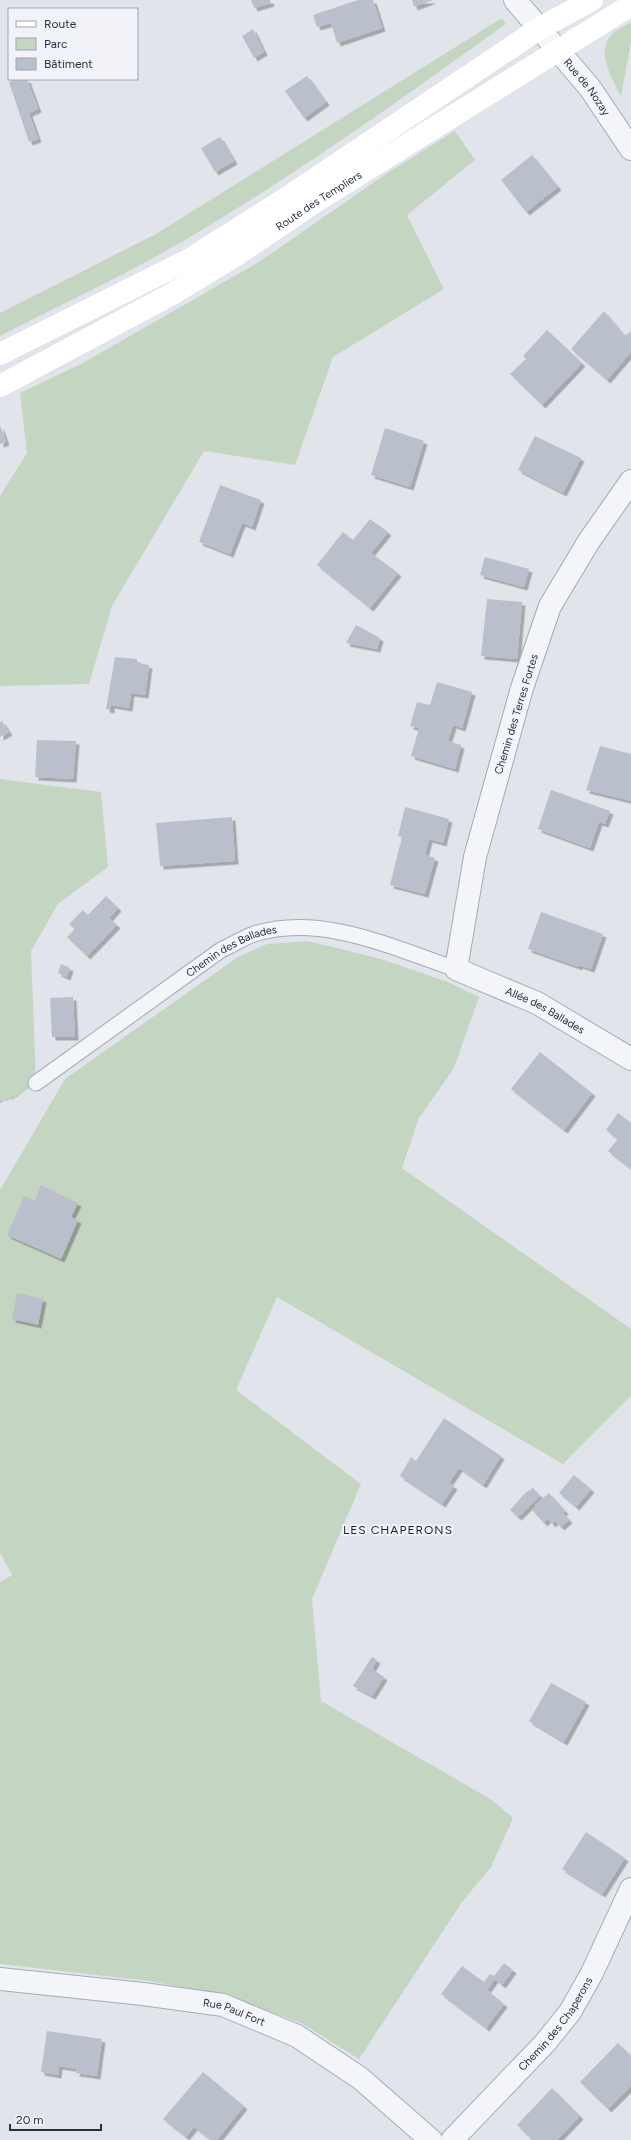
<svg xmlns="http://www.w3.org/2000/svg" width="631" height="2140" font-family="Figtree,sans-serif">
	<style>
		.green { fill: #c4d6c1 }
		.building { fill: #babfcc; filter: url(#shadow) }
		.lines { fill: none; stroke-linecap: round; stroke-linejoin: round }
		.service-casing { stroke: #a5aab6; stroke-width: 17 }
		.minor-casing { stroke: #a5aab6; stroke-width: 24 }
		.tertiary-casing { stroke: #a5aab6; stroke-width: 24 }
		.path { stroke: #bfc2ca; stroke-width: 2.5; stroke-dasharray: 3 3; stroke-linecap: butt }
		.service { stroke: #f4f5f9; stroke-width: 15 }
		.minor { stroke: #f4f5f9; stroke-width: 22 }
		.tertiary { stroke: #f4f5f9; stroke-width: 22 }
		.secondary { stroke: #fff; stroke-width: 22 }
		.labels { text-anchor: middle; stroke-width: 4; stroke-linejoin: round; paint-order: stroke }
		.street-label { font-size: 11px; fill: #272f45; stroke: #f1f3f8 }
		.neighbourhood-label { font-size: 12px; letter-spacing: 1px; fill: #192035; stroke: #f1f3f8 }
	</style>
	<defs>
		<filter id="shadow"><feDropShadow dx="3.5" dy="3.5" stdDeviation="0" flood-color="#0004"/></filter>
	</defs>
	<rect width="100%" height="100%" fill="#e1e4eb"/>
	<g class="green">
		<path d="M502 18 506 24C401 99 296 175 185 240 125 275 62 304 0 336V313L156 234Z"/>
		<path d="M631 22V42L621 96C612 78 595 52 612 34 617 29 625 26 631 22Z"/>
		<polygon points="455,131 475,160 407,215 444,289 333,357 295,465 204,451 112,606 89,684 0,686 0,496 27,453 20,393 83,363 259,262 386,174"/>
		<polygon points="0,779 101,792 108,867 58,904 31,951 36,1083 16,1098 0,1102"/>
		<polygon points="308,941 381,959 448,982 479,997 454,1068 419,1118 402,1168 631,1329 631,1396 563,1464 277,1297 236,1390 361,1484 312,1599 321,1701 492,1800 513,1818 491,1867 462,1902 359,2059 303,2024 229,1996 149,1981 0,1964 0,1582 12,1575 0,1553 0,1190 65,1079 238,957 267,944"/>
	</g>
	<g class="building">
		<polygon points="251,0 270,0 271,3 254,8"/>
		<polygon points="358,0 373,0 382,28 337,43 331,23 317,27 313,15"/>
		<polygon points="412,0 433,0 414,7"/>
		<polygon points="253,29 264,52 254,58 242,36"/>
		<polygon points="307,76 326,102 304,118 285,91"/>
		<polygon points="16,79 27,79 38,109 29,113 38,139 29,142 9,82"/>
		<polygon points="220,137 234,161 215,172 201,148"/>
		<polygon points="532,155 558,187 526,212 501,180"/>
		<polygon points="604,311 625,336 631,331 631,352 607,380 571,349"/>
		<polygon points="547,330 582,363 542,405 510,374 526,359 523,356"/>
		<polygon points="0,425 6,442 0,444"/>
		<polygon points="385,428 424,441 410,487 371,475"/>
		<polygon points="535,436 581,458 563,493 518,470"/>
		<polygon points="220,485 261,500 252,527 242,523 230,554 199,542"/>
		<polygon points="370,519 388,532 371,553 398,573 370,608 317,565 343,532 353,540"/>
		<polygon points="485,557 529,569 524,587 480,575"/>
		<polygon points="487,599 522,602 517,659 481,656"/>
		<polygon points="356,625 380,638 377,649 346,643"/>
		<polygon points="115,657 137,659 137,663 149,665 145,695 131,693 129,708 111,705 111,710 106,709"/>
		<polygon points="437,682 472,692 462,728 453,725 448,741 461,745 455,769 411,756 419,728 410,726 417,702 430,705"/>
		<polygon points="2,721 9,732 0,737 0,722"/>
		<polygon points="37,740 76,741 73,779 35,777"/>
		<polygon points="600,746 631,754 631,801 586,790"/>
		<polygon points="551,790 610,811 605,824 599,822 590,848 538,829"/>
		<polygon points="405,807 449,819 443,843 429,839 425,855 435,858 425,894 390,885 402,837 398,836"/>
		<polygon points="232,817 235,861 160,866 156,823"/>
		<polygon points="106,896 118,908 109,918 117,925 87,956 67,937 75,929 69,924 83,910 88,915"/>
		<polygon points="541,912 603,934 591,969 579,965 579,967 528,949"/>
		<polygon points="61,964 70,968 67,977 58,973"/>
		<polygon points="73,997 75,1037 52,1037 50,998"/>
		<polygon points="540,1052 592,1093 564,1130 511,1089"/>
		<polygon points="618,1113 631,1123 631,1169 608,1151 618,1139 606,1130"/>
		<polygon points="41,1185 78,1203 71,1217 78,1220 61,1259 7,1235 24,1196 35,1201"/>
		<polygon points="17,1293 43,1299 38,1325 12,1319"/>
		<polygon points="444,1418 501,1456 483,1485 459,1468 449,1483 454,1486 442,1504 400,1476 411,1457 416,1461"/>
		<polygon points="574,1475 591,1489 576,1507 559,1493"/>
		<polygon points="533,1488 540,1496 518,1517 510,1510 525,1493"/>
		<polygon points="549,1493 565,1511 563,1513 569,1520 561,1527 555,1521 552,1524 548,1519 544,1523 532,1510 537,1506 535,1505"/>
		<polygon points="372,1657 377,1660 372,1669 384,1677 372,1696 353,1686"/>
		<polygon points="551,1683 586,1702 564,1742 529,1721"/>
		<polygon points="586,1832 625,1858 602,1894 562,1869"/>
		<polygon points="504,1963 513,1970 502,1985 495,1979 487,1990 504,2004 486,2028 441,1994 462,1966 484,1982 490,1974 494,1976"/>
		<polygon points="47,2031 102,2039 97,2076 76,2073 77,2069 59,2066 58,2075 41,2072"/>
		<polygon points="618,2043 631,2056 631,2086 608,2109 580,2082"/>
		<polygon points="203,2072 244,2106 217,2140 211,2140 194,2127 186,2137 163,2119"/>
		<polygon points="552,2088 580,2116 557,2140 532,2140 517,2125"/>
	</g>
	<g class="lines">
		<defs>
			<g id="service">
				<path id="s1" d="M36 1083 221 950C232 945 243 938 254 934 322 913 393 948 456 969"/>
			</g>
			<g id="minor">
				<path id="s2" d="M515 0 590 88 631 149"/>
				<path id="s3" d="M631 481 589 541 550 606 522 688 475 857 456 969 537 1003 631 1059"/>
				<path id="s4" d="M452 2140 545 2043 570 2012 592 1973 631 1889"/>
			</g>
			<g id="tertiary">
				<path id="s5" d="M0 1979 143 1994 223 2005 297 2036 360 2078 431 2140"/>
			</g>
		</defs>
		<use href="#service" class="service-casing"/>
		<use href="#minor" class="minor-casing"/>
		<use href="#tertiary" class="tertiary-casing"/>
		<polyline class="path" points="0,1102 18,1096"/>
		<use href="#service" class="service"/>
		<use href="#minor" class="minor"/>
		<use href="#tertiary" class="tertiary"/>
		<g class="secondary">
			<polyline points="0,354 190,259 291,195 540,28 592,0"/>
			<path id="s6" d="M0 386 172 294 238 254 315 202 631 5"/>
		</g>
	</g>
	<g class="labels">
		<g class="street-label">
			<text dy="4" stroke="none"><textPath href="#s2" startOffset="113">Rue de Nozay</textPath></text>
			<text dy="4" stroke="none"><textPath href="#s6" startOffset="369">Route des Templiers</textPath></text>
			<text transform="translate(516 714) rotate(-73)" y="4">Chemin des Terres Fortes</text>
			<text dy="4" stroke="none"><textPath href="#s1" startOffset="237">Chemin des Ballades</textPath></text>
			<text dy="4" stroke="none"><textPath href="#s3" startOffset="623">Allée des Ballades</textPath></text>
			<text dy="4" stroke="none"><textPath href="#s5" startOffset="237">Rue Paul Fort</textPath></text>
			<text dy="4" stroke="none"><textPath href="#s4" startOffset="156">Chemin des Chaperons</textPath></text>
		</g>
		<g class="neighbourhood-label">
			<text x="398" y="1534">LES CHAPERONS</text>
		</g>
	</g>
	<rect x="8" y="8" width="130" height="72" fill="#f1f3f8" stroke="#a0a5b0"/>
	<rect x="16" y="21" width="20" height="6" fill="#ffffff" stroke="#a0a5b0"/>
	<text x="44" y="28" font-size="12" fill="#272f45">Route</text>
	<rect x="16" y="38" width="20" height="12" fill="#c4d6c1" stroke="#a0a5b0"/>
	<text x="44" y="48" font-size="12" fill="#272f45">Parc</text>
	<rect x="16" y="58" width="20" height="12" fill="#babfcc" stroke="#a0a5b0"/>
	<text x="44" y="68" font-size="12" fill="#272f45">Bâtiment</text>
	<path d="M10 2124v6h91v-6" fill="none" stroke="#272f45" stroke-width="2"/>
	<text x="16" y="2124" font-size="12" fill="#272f45" stroke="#f1f3f8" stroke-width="3" paint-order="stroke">20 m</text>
</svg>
